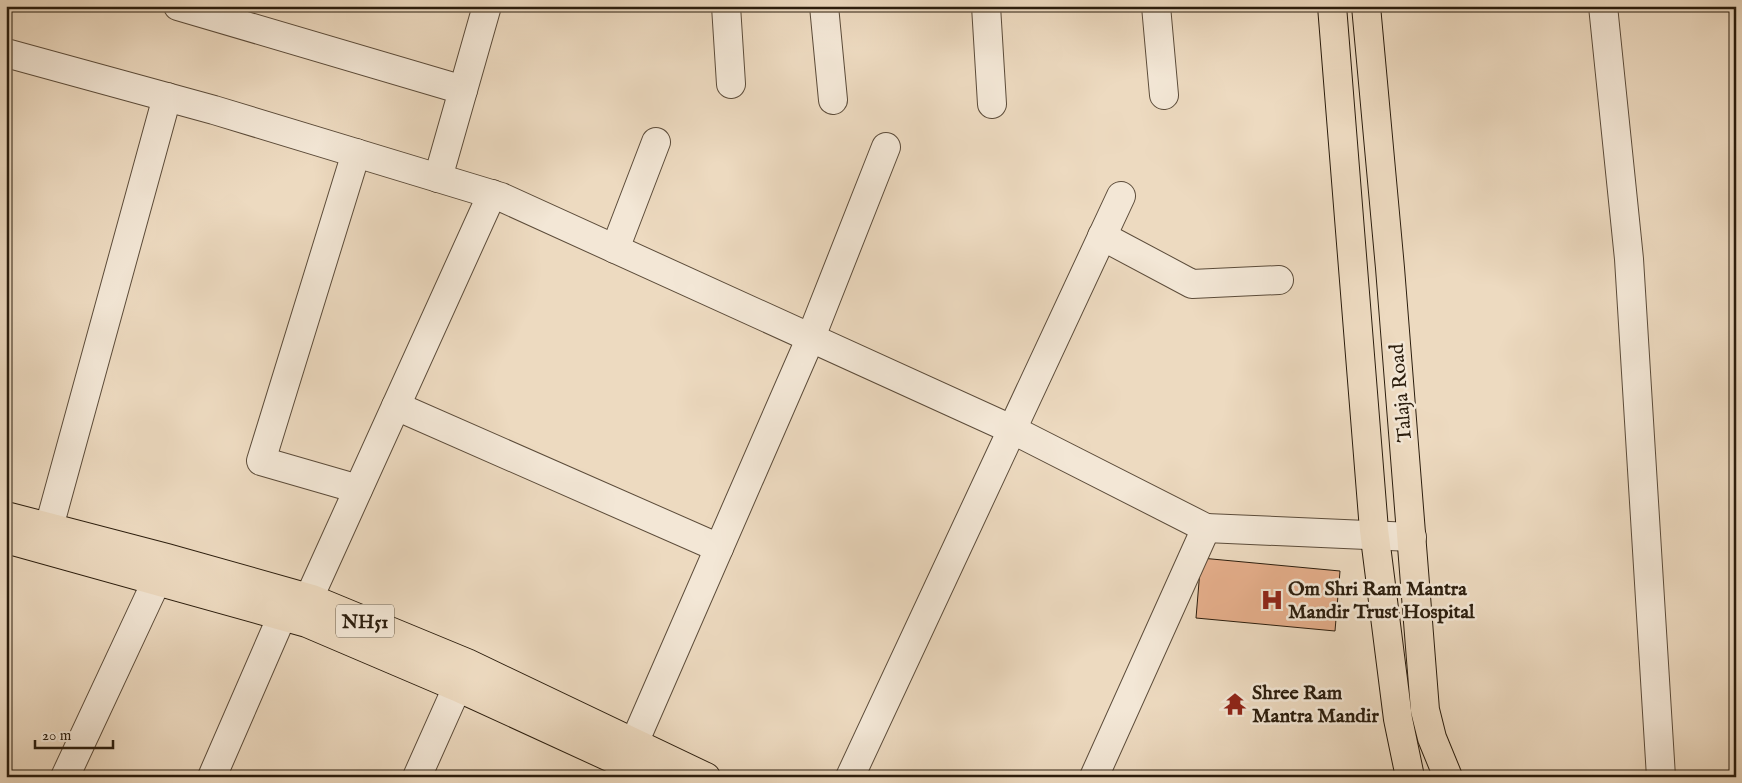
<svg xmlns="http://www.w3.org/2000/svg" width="1742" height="783" font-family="'IM FELL English',serif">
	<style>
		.building { fill: #e6af8c; stroke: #2b1d0d }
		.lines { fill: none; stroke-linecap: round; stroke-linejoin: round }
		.minor-casing { stroke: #5c4c3a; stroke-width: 30 }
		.major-casing { stroke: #2b1d0d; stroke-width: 30 }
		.highway-casing { stroke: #2b1d0d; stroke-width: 30 }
		.minor { stroke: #f3e7d6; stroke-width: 28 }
		.major { stroke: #eddac0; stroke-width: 28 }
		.highway { stroke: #eddac0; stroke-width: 28 }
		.labels { text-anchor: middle; stroke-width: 5; stroke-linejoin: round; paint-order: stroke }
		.shield { fill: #f3e7d6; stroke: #675a49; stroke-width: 1 }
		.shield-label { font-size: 19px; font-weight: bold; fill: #2b1d0d }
		.street-label { font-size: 20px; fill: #2b1d0d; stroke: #f3e7d6 }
		.poi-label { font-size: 20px; font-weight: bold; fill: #2b1d0d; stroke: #f3e7d6; text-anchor: start }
	</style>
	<rect width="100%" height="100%" fill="#eddac0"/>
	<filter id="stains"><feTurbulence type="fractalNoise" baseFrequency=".004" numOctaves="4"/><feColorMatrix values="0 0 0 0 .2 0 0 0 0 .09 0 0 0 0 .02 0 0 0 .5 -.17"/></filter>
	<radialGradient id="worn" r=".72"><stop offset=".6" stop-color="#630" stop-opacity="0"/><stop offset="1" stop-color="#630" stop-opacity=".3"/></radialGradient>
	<polygon class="building" points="1201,558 1340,571 1335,631 1196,618"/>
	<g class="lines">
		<defs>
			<g id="minor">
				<polyline points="178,6 463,90"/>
				<polyline points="726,6 731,84"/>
				<polyline points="824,6 833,100"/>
				<polyline points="986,6 992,104"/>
				<polyline points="1156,6 1164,95"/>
				<polyline points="1603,6 1629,259 1661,777"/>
				<polyline points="6,53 214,110 501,197 1011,429 1206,528 1094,777"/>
				<polyline points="356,153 261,461 358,489"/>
				<polyline points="438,178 487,6"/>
				<polyline points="1102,236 1192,284 1279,280"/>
				<polyline points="615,249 656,142"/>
				<polyline points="396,406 719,548"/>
				<polyline points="49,527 167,97"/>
				<polyline points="1206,528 1412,537"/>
				<polyline points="309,598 492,194"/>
				<polyline points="634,743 811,337 886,147"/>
				<polyline points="65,777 157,580"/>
				<polyline points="212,777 282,616"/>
				<polyline points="417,777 467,665"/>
				<polyline points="850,777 1121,196"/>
			</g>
			<g id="major">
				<polyline points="1332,6 1374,530 1398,719 1410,777"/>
				<polyline points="1366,6 1390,268 1425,710 1432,738 1448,777"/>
			</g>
			<g id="highway">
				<polyline points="6,516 167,558 312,599 467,663 706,777"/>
				<polyline points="6,539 307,623 457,687 653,777"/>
			</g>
		</defs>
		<use href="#minor" class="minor-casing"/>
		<use href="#major" class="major-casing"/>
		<use href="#highway" class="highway-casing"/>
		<use href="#minor" class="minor"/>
		<use href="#major" class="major"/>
		<use href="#highway" class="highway"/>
	</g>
	<defs>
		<symbol id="hospital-bare" viewBox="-9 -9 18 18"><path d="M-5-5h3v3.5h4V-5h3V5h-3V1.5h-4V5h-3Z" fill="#8f2418" stroke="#f3e7d6" stroke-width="2.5" paint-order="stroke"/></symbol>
		<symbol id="temple-bare" viewBox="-9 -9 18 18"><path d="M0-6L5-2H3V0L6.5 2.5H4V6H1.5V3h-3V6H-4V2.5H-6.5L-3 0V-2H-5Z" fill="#8f2418" stroke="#f3e7d6" stroke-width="2.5" paint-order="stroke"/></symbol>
	</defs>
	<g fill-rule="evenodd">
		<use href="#hospital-bare" x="1256" y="584" width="32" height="32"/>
		<use href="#temple-bare" x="1219" y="688" width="32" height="32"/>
	</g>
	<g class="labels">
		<rect class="shield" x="336" y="604.5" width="58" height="33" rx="4"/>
		<g class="shield-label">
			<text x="365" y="628">NH51</text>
		</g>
		<g class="street-label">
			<text transform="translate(1400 393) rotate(-95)" y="7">Talaja Road</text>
		</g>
		<g class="poi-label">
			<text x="1288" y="595">Om Shri Ram Mantra<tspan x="1288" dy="23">Mandir Trust Hospital</tspan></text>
			<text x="1252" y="699">Shree Ram<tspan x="1252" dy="23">Mantra Mandir</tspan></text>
		</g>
	</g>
	<rect width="1742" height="783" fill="none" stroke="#eddac0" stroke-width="25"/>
	<rect x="8" y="8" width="1727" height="768" fill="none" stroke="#2b1d0d" stroke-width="2.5"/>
	<rect x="12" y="12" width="1717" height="758" fill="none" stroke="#2b1d0d"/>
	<path d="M35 740v8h78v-8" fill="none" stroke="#2b1d0d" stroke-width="2.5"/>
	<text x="42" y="740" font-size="15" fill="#2b1d0d" stroke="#f3e7d6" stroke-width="4" paint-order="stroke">20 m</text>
	<rect width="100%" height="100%" filter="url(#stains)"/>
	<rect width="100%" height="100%" fill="url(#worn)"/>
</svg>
